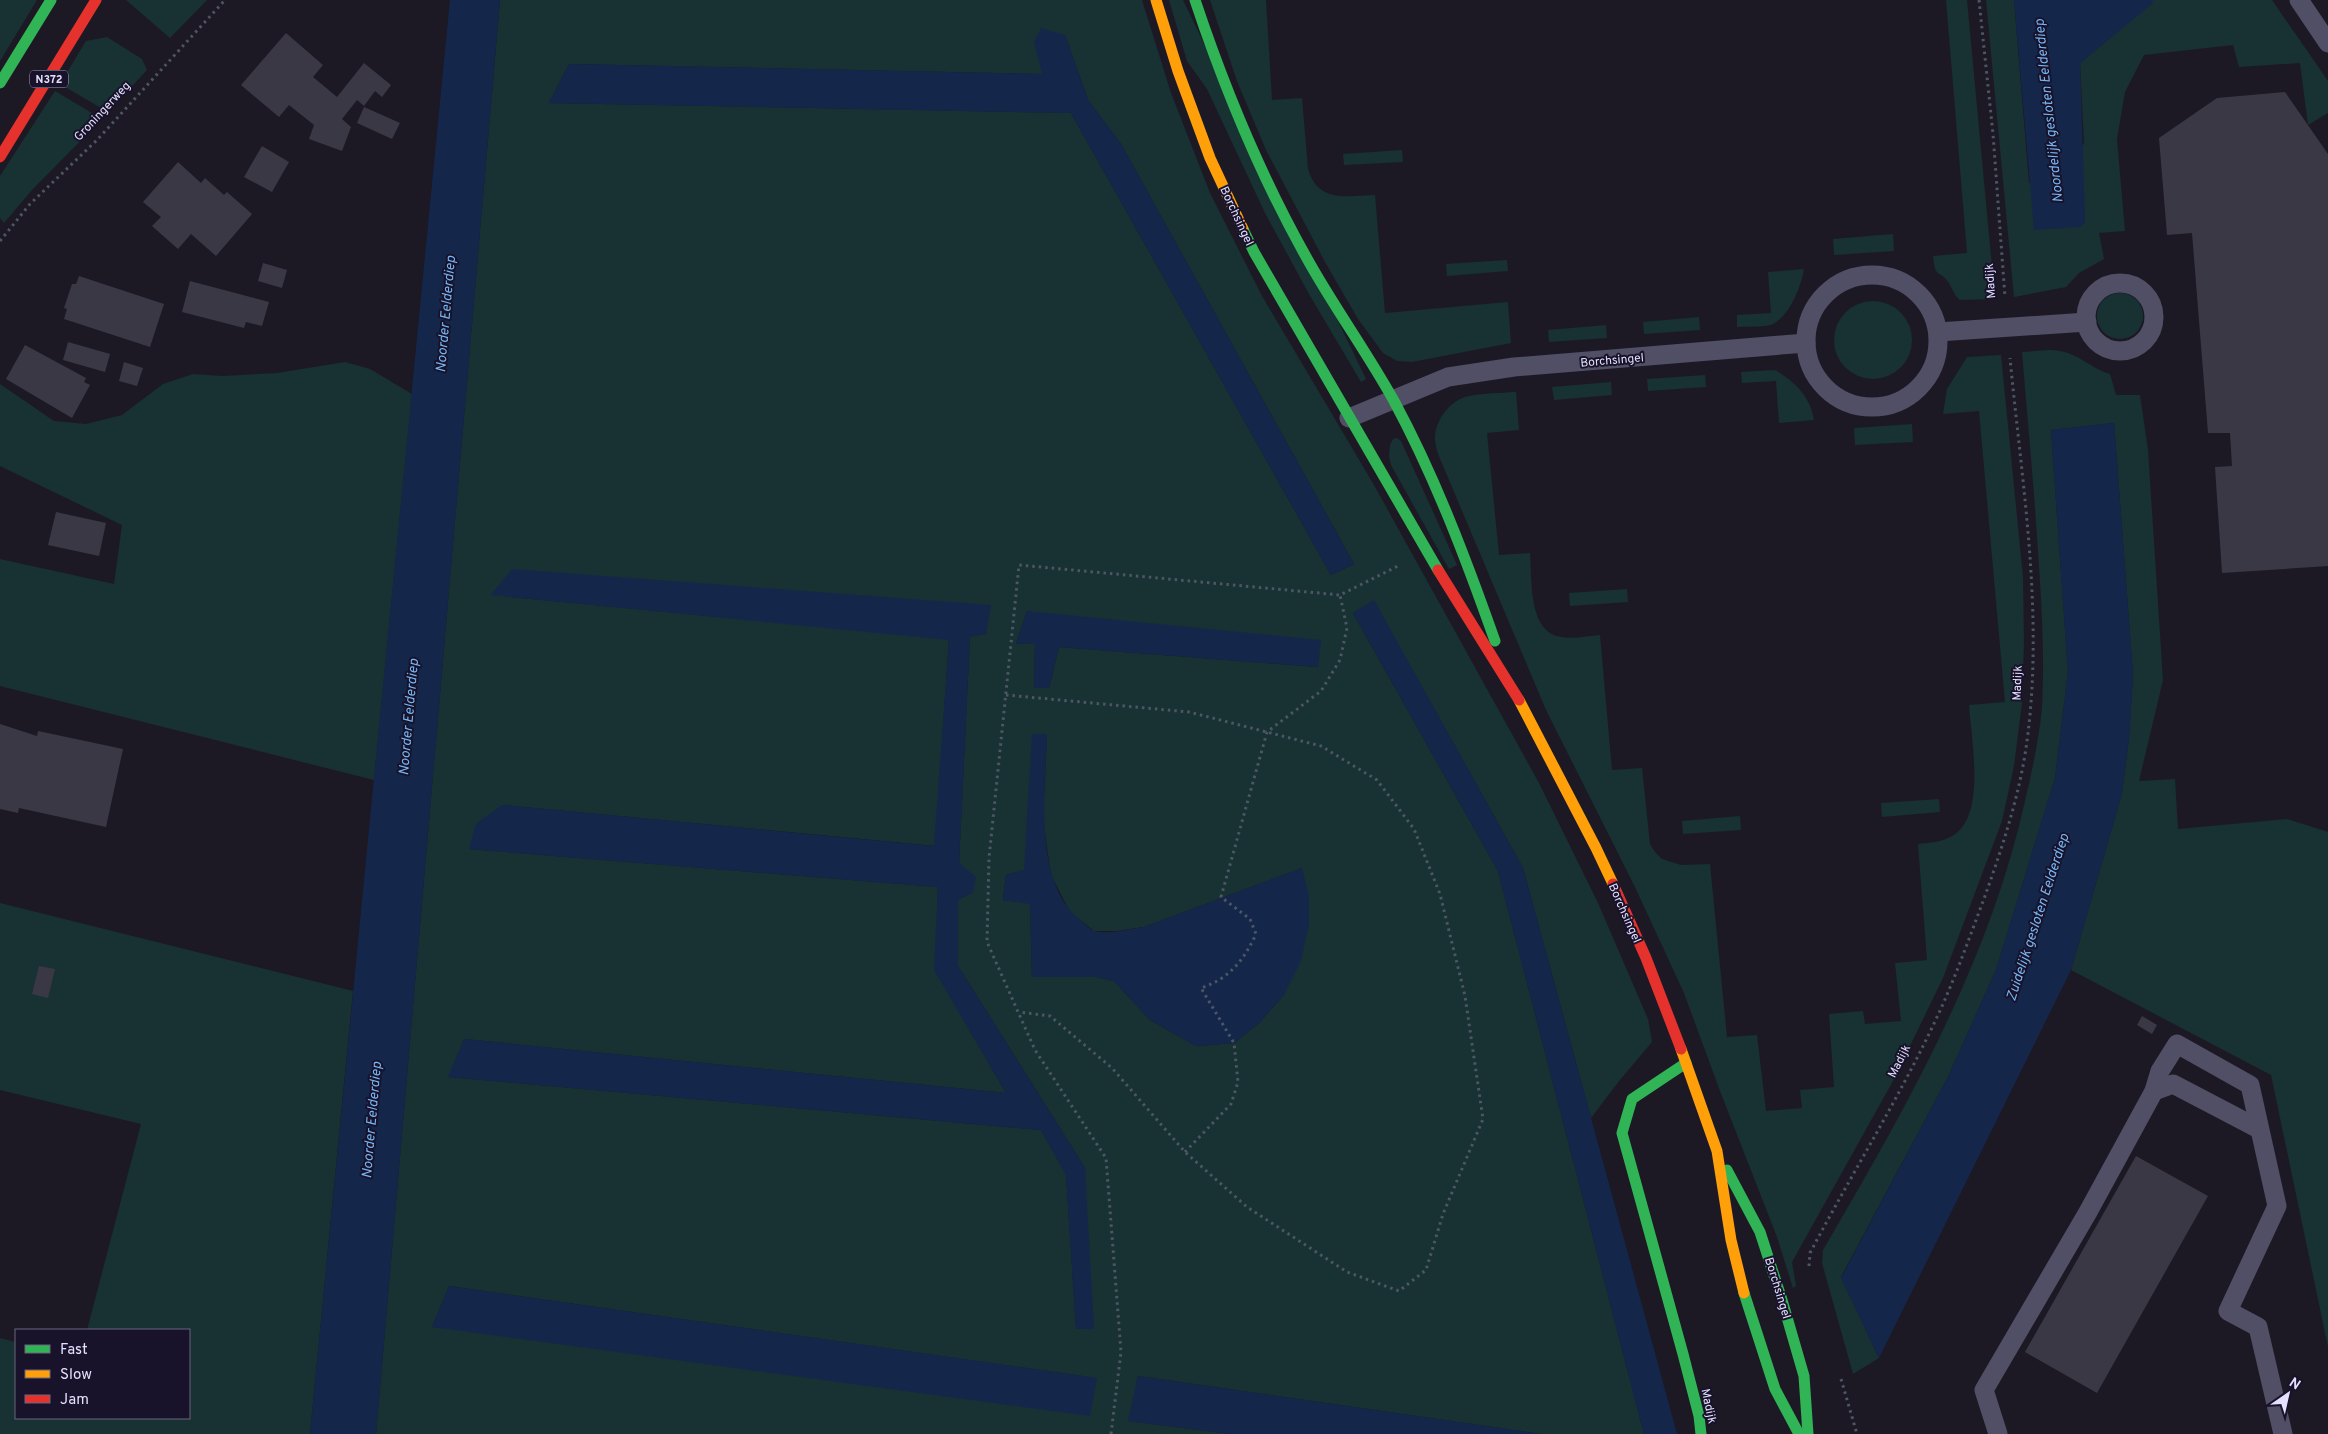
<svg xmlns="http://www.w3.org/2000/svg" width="2328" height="1434" font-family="Overpass,sans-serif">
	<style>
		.green { fill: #183133; fill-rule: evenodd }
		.water { fill: #14274b }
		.building { fill: #3b3846 }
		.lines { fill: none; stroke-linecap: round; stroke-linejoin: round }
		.path { stroke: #4c5664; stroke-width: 3; stroke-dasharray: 2.5 4; stroke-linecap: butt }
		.lane { stroke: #514f65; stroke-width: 19 }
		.fast { stroke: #30b455; stroke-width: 11 }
		.slow { stroke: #ff9f0a; stroke-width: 11 }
		.jam { stroke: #e5322d; stroke-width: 11 }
		.labels { text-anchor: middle; stroke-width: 4; stroke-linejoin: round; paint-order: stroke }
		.shield { fill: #18132b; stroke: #a7a2be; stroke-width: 1 }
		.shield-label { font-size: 11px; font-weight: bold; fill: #e4e0fd }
		.street-label { font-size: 12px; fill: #e4e0fd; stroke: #18132b }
		.water-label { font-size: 14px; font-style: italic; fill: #75b6f5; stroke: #18132b }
	</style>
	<rect width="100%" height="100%" fill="#1c1925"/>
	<g class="green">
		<polygon points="0,0 37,0 0,61"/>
		<polygon points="126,0 207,0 170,38"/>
		<path d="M500 0H1142L1171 93 1210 193 1262 296 1374 485 1539 783 1598 903 1648 1019 1652 1042 1619 1081 1591 1118 1523 868 1374 601 1353 613 1498 871 1644 1434H1541L1138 1376 1129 1421 1231 1434H376ZM1065 35 1088 100 1121 144 1354 564 1331 575 1071 113 549 103 569 64 1043 74ZM491 595 986 634 970 636 959 863 973 892 958 900V966L1085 1168 1076 1328 1066 1174 1041 1130 449 1077 464 1039 1006 1093 935 970 938 887 469 849 502 805 935 846 949 639ZM1027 611 1317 667 1059 647 1049 688H1034L1035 643 1016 644ZM1047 734 1043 819 1051 875 1070 912 1094 931H1117L1144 927 1302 868 1284 995 1259 1023 1234 1043 1196 1046 1150 1020 1114 981 1096 977H1032L1030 903 1003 900 1006 875 1024 870ZM449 1286 1096 1378H1097L432 1327Z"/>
		<polygon points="1169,0 1183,0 1366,379 1361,382 1309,294 1265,213 1207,89 1187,61"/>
		<path d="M1210 0H1266L1272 100 1302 98 1308 169C1318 203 1346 196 1375 195L1385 313 1508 302 1511 343 1412 362 1397 361 1383 353 1358 319 1325 262 1266 150 1237 81Z"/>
		<path d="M1946 0H1967L1995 299 1960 300C1954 295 1953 290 1949 283 1940 269 1935 280 1933 256L1967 253Z"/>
		<polygon points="1986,0 2014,0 2029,183 2084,144 2080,63 2152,3 2152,0 2272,0 2328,81 2328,113 2308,125 2300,63 2239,67 2233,45 2144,55 2125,92 2117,139 2125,231 2099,233 2104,259 2079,273 2066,287 2014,297"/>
		<polygon points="107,37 142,59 147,70 108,112 60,84 86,41"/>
		<polygon points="55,91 102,119 32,190 4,223 0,218 0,176"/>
		<polygon points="1402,150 1403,162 1344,165 1343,154"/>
		<polygon points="1893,234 1894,251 1834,255 1833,239"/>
		<polygon points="1507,260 1508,271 1447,276 1446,264"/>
		<path d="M1804 269C1801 287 1790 315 1773 324 1764 328 1747 326 1737 327V315L1771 313 1768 272Z"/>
		<circle cx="2120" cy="316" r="23"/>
		<circle cx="1873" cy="340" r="39"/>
		<polygon points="1699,317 1700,330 1644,334 1643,322"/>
		<polygon points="1606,325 1607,338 1549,342 1548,330"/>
		<path d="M2050 350C2079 351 2085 366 2110 374L2116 395H2140L2148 450 2163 680 2139 781 2175 779 2178 829 2287 819 2328 832V1347L2271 1075 2071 970 2122 793 2129 738 2133 674 2114 423 2051 430 2068 672 2055 778 1996 970 1948 1077 1841 1277 1879 1358 1853 1374 1822 1263 1823 1250C1906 1108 1989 963 2025 801 2032 771 2039 739 2042 708 2045 650 2041 594 2037 537 2033 475 2027 414 2022 352Z"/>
		<path d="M2001 355 2023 577 2024 643 2022 703 2014 766 2002 821 1943 978 1893 1081 1792 1262 1796 1286 1793 1288 1777 1237 1720 1091 1684 993 1634 885 1546 710 1441 461C1438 454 1435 446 1435 438 1435 420 1451 399 1469 396 1484 393 1500 393 1516 392L1519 430 1487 433 1499 555 1530 553C1532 577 1528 628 1557 636 1570 640 1587 636 1600 635L1612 770 1642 768 1650 844 1655 852 1662 859 1681 865 1710 864 1727 1037 1757 1035 1766 1111 1802 1108 1800 1090 1834 1087 1829 1014 1863 1011 1865 1024 1901 1021 1895 963 1927 960 1918 844C1929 843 1942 842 1952 836 1987 817 1971 739 1969 705L2005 702 1979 411 1943 414 1947 389 1967 357Z"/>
		<polygon points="345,362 370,369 412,394 374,780 0,686 0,559 114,584 122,525 0,466 0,384 54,421 86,424 122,415 163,384 193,374 222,376 277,373"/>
		<path d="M1775 370C1795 382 1810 396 1814 420L1779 423 1776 381 1742 383 1741 372Z"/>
		<polygon points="1705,375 1706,387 1648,391 1647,379"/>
		<polygon points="1611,382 1612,395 1554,400 1552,387"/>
		<polygon points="1912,424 1913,442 1855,445 1854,428"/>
		<polygon points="1397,438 1401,441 1457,565 1449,569 1391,465 1389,456 1390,445 1393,439"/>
		<polygon points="1627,589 1628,602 1570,606 1569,593"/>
		<polygon points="1939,799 1940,812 1882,817 1881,803"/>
		<polygon points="1740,816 1741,830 1683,834 1682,821"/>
		<polygon points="0,903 353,991 310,1434 0,1434 0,1338 16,1342 16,1418 189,1418 189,1330 87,1330 141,1124 0,1090"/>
	</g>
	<g class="water">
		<polygon points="450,0 500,0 376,1434 310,1434"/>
		<polygon points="2014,0 2152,0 2153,3 2080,63 2085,222 2080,227 2034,230"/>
		<polygon points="1041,28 1065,35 1088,100 1121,144 1354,564 1331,575 1071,113 549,103 569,64 1042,74 1034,42"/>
		<polygon points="2114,423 2133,674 2129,738 2122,793 2071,970 1879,1358 1841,1278 1948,1077 1996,970 2055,778 2068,672 2051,430"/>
		<polygon points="512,569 991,605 986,634 970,637 959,863 976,877 973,892 958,900 958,966 1085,1168 1094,1329 1076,1329 1066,1175 1041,1130 448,1077 464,1039 1006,1093 934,970 938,887 469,849 476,824 502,805 934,846 949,640 491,595"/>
		<polygon points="1374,600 1523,868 1677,1434 1644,1434 1498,871 1353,613"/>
		<polygon points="1027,611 1321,640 1318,667 1059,647 1049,688 1034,688 1035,643 1016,644"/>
		<path d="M1032 734H1047C1045 788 1033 882 1079 919 1084 923 1089 929 1094 931 1107 935 1131 929 1144 927L1302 868 1309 896V923L1301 961 1284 995 1259 1023 1234 1043 1196 1046 1150 1020 1114 981 1096 977H1032L1030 904 1003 900 1006 875 1024 870Z"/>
		<polygon points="449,1286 1097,1378 1090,1416 432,1327"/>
		<polygon points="1138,1376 1541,1434 1231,1434 1128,1421"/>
	</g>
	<g class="building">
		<polygon points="286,33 323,65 313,77 337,97 364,63 391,85 382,97 375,91 364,106 357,100 342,119 351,127 342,151 309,139 314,125 289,105 279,117 241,85"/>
		<polygon points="2285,92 2328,154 2328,566 2222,573 2215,467 2232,466 2230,433 2208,433 2192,233 2167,235 2159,138 2217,98"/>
		<polygon points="364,107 400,123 392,139 357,123"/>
		<polygon points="262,146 289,162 272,192 244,177"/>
		<polygon points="178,162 201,183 205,178 224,195 227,192 252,214 216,256 191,234 178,249 152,226 161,217 143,202"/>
		<polygon points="263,263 287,270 282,288 258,281"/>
		<polygon points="79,276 164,304 150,347 64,319 67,309 64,308 72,284 76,284"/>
		<polygon points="190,281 269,302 262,326 246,322 244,328 182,312"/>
		<polygon points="68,342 110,354 105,372 63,360"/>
		<polygon points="25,345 86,378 84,382 90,385 72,418 6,379"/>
		<polygon points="124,362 143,368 137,386 119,381"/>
		<polygon points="56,512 106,523 99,556 48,545"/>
		<polygon points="0,724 37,736 38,731 123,749 106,827 19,808 18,813 0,809"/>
		<polygon points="39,966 55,969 48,998 32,994"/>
		<polygon points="2142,1016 2157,1025 2152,1034 2137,1025"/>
		<polygon points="2136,1156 2208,1196 2097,1393 2025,1352"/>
	</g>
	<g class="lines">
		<g class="path">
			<polyline points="1979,0 1993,134 2005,297"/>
			<polyline points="0,241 30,204 97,140 225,0"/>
			<polyline points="1006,695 1189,712 1321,746 1377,780 1414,829 1440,894 1465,996 1483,1119 1443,1214 1426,1270 1399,1291 1347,1272 1247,1207 1185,1152 1112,1068 1050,1016 1019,1012"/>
			<path d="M1185 1152 1231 1104 1238 1082 1234 1043 1201 988C1229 979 1244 960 1256 934L1250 919 1221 897 1267 732 1321 691 1340 660 1347 628 1340 595"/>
			<path d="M1809 1266 1810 1253C1852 1173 1900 1097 1938 1015 1956 976 1970 936 1985 896 2003 845 2020 794 2027 741 2044 614 2022 484 2010 358"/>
			<polyline points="1841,1379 1857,1434"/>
			<polyline points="1111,1434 1121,1352 1106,1158 1035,1050 987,942 989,858 1019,565 1340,595 1398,566"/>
		</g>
		<g class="lane">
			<polyline points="2299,0 2328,43"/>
			<circle cx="1872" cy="341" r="66"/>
			<circle cx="2120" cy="317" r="34"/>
			<polyline points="1938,332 2087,322"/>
			<polyline points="1349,418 1448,377 1514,367 1806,343"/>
			<polyline points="2154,1091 2173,1084 2259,1129"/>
			<polyline points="1998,1434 1984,1390 2088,1212 2154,1091 2160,1071 2177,1044 2250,1085 2277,1206 2228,1311 2258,1327 2283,1434"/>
		</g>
		<g class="fast">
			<path d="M1195 0C1226 93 1264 184 1313 269 1339 314 1369 356 1394 401 1435 477 1466 559 1495 641"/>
			<polyline points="0,83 51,0"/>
			<polyline points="1243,229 1254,252 1438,570"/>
			<polyline points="1686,1063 1632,1099 1622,1133 1683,1354 1699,1416 1701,1434"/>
			<polyline points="1727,1170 1760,1232 1782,1300 1804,1376 1808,1434"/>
			<polyline points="1744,1293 1775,1389 1799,1434"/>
		</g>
		<g class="slow">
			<polyline points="1156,0 1178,71 1210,158 1243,229"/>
			<polyline points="1519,700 1596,848 1613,884"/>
			<polyline points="1681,1049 1717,1151 1731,1240 1744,1293"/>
		</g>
		<g class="jam">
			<polyline points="0,157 96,0"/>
			<polyline points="1438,570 1519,700"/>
			<polyline points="1613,884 1646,958 1681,1049"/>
		</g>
	</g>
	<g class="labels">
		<rect class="shield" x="30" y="70.5" width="38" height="17" rx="4"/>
		<g class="shield-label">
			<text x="49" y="83">N372</text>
		</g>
		<g class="street-label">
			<text transform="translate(102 111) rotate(-47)" y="4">Groningerweg</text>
			<text transform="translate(1237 216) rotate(65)" y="4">Borchsingel</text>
			<text transform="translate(1990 281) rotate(-94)" y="4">Madijk</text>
			<text transform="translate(1612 360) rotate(-5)" y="4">Borchsingel</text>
			<text transform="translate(2017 683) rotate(-88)" y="4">Madijk</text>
			<text transform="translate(1625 913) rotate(66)" y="4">Borchsingel</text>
			<text transform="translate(1899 1061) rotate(-63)" y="4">Madijk</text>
			<text transform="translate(1778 1288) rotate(73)" y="4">Borchsingel</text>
			<text transform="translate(1709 1406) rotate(78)" y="4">Madijk</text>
		</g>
		<g class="water-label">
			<text transform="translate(2048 111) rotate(-96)" y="5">Noordelijk gesloten Eelderdiep</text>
			<text transform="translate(445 314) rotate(-85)" y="5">Noorder Eelderdiep</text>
			<text transform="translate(408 717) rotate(-85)" y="5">Noorder Eelderdiep</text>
			<text transform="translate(2037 917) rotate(-72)" y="5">Zuidelijk gesloten Eelderdiep</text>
			<text transform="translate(371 1120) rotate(-85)" y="5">Noorder Eelderdiep</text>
		</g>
	</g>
	<rect x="15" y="1329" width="175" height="90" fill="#18132b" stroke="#6a657f"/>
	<rect x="25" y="1345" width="25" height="8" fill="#30b455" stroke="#6a657f"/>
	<text x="60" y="1354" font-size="15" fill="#e4e0fd">Fast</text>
	<rect x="25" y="1370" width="25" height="8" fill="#ff9f0a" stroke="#6a657f"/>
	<text x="60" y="1379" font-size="15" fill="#e4e0fd">Slow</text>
	<rect x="25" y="1395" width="25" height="8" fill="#e5322d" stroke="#6a657f"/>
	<text x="60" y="1404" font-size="15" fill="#e4e0fd">Jam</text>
	<g transform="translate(2288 1394) rotate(34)" stroke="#18132b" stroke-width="4" paint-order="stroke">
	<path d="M0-4L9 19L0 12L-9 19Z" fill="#e4e0fd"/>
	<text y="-8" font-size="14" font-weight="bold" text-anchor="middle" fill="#e4e0fd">N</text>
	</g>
</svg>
